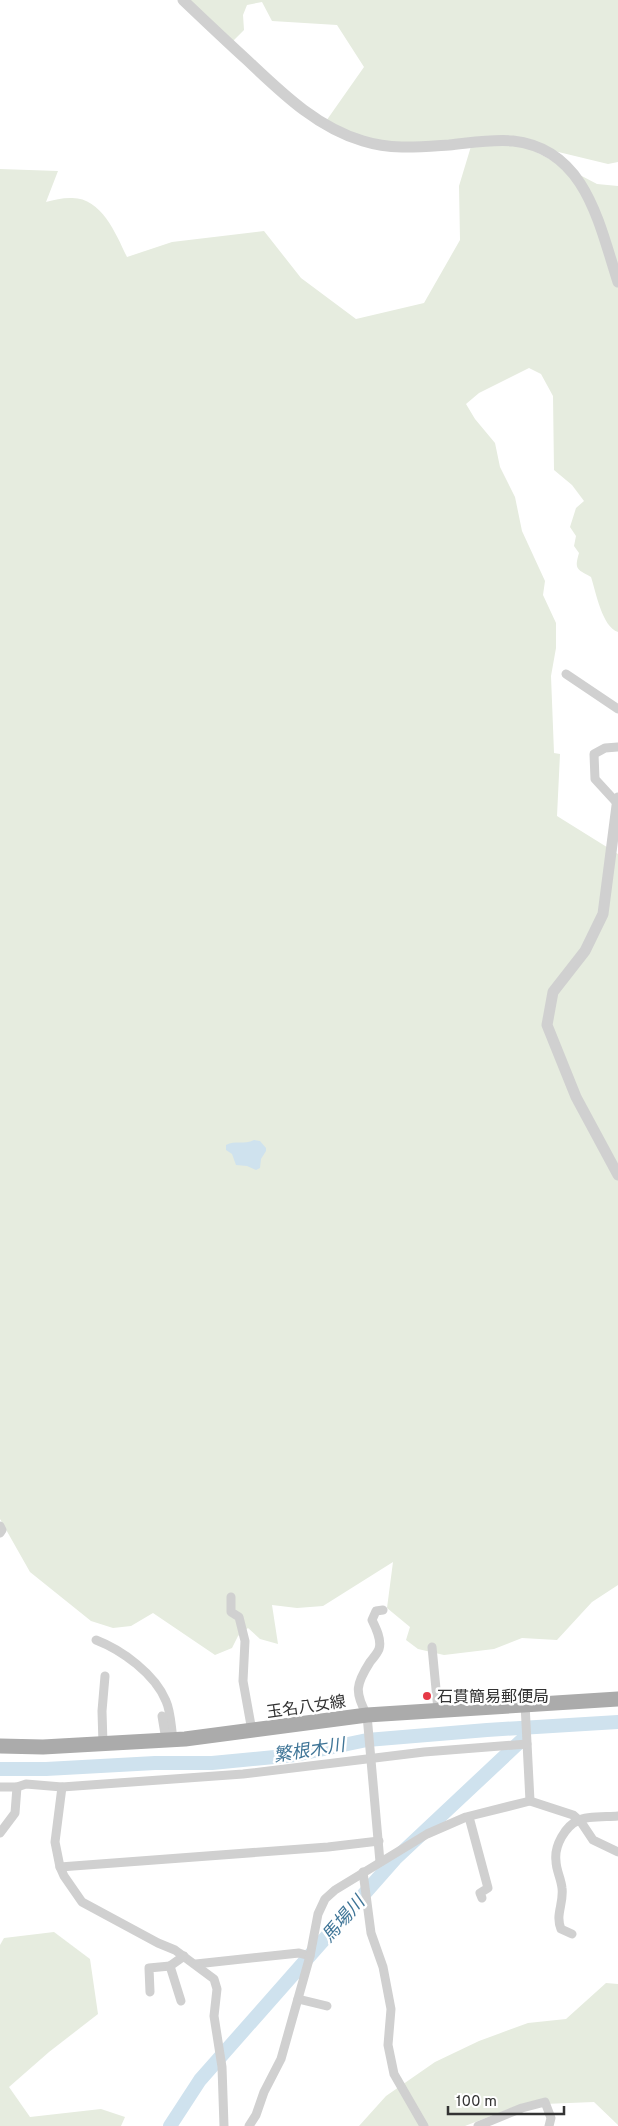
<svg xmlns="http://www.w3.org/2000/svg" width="618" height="2126" font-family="Overpass,'Noto Sans JP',sans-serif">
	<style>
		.green { fill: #e6ecdf }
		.water { fill: #cfe2ee }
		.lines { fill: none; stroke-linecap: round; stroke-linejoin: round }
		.river { stroke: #cfe2ee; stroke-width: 14 }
		.minor { stroke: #d0d0d0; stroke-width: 9 }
		.tertiary { stroke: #d0d0d0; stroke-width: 11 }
		.primary { stroke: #ababab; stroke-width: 15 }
		.poi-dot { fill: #e63946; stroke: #fff; stroke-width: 2 }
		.labels { text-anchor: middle; stroke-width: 5; stroke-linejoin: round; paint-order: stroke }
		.poi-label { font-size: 16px; fill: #333; stroke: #fff; text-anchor: start }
		.street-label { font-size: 16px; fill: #333; stroke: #fff }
		.water-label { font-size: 18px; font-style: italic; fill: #3f7597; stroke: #fff }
	</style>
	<rect width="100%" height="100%" fill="#fff"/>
	<g class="green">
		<path d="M183 0H618V162L608 164 517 142 597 184 618 186V632C602 627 596 592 591 577 577 569 574 570 579 553L574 546 576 536 570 527 576 508 584 501 572 485 554 470 553 396 541 374 529 368 479 393 466 404 475 419 495 443 500 467 515 497 522 531 545 581 543 595 556 623V648L551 676 554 753 560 754 557 816 618 854V1585L592 1602 557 1640 522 1638 494 1649 444 1655 418 1649 406 1640 410 1627 387 1608 393 1562 323 1606 297 1608 272 1605 278 1644 260 1639 248 1628 238 1636 232 1648 215 1655 153 1613 131 1626 113 1628 91 1621 30 1572 0 1519V169L58 171 46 202C54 200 62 198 70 198 101 196 116 234 127 257L172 242 264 231 301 278 356 319 424 303 460 240 459 186 472 143 394 148 324 124 364 67 337 25 272 21 262 2 247 5 243 15 244 30 230 44Z"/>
		<polygon points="54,1932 90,1959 98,2014 49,2052 9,2087 30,2117 101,2109 125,2117 121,2126 0,2126 0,1945 4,1938"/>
		<polygon points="606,1983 618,1984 618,2125 594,2102 519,2105 465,2126 359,2126 386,2096 435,2062 479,2041 528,2023 566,2019"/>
	</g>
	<path class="water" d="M254 1140 260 1141 266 1148V1151L261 1159 260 1168 256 1170 247 1166 236 1165 232 1154 226 1150V1145C235 1140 244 1145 254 1140Z"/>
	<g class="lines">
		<g class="river">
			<polyline points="0,1769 46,1769 155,1763 212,1763 295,1755 367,1740 487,1730 618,1722"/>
			<polyline points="170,2126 200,2080 395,1859 524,1738"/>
		</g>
		<g class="minor">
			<polyline points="566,674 618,709"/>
			<polyline points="617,803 595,779 594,754 605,748 618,747"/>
			<polyline points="0,1526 2,1530 0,1533"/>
			<polyline points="231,1597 231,1612 239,1617 245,1641 243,1681 252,1731"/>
			<path d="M96 1640C122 1650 155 1674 166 1701 171 1712 171 1727 173 1739"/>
			<polyline points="432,1647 438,1710"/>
			<polyline points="525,1704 530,1801"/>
			<polyline points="162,1716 166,1740"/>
			<polyline points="103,1744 102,1711 105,1676"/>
			<polyline points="0,1787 17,1787 26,1784 62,1787 243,1774 424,1752 527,1744"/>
			<polyline points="62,1787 55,1842 60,1867 64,1876 82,1902 158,1943 175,1950 214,1979 217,1989 214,2016 222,2067 224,2126"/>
			<polyline points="469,1817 488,1888 480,1893 482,1898"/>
			<polyline points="0,1833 15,1813 17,1787"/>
			<path d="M380 1862 367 1715C354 1692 356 1684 370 1662 373 1658 377 1654 379 1649 382 1640 376 1628 372 1620L376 1611 383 1610"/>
			<polyline points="60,1867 328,1847 379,1841"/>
			<polyline points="363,1872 371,1933 383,1967 391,2009 388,2045 394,2074 424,2126"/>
			<path d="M572 1934 561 1929C555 1914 564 1904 562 1888 561 1878 556 1870 556 1861 554 1846 565 1826 579 1820 587 1816 608 1817 618 1816"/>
			<polyline points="196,1964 299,1953 310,1956"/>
			<polyline points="150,1992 149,1968 170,1966"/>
			<polyline points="298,1999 327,2006"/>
			<polyline points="181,2001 170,1966 184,1956"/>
			<polyline points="249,2126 256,2115 264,2092 281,2059 310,1956 318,1914 325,1899 335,1890 427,1834 466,1817 530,1801 573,1815 581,1822 593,1840 618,1852"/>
			<polyline points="478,2126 522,2108 545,2102 551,2118 549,2126"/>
		</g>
		<g class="tertiary">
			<path d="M183 0C204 20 225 40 247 60 281 92 316 127 363 141 392 150 419 147 449 145 470 143 492 139 513 141 586 149 599 224 618 282"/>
			<polyline points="618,798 603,914 585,951 553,992 547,1025 576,1097 618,1175"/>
		</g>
		<polyline class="primary" points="0,1746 43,1747 185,1739 367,1715 618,1699"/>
	</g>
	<circle class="poi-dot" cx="427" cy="1696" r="5"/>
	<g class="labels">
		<g class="poi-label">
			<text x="437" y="1702">石貫簡易郵便局</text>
		</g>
		<g class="street-label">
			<text transform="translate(306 1706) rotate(-8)" y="6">玉名八女線</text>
		</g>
		<g class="water-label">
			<text transform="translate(309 1750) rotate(-9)" y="6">繁根木川</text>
			<text transform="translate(343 1919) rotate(-49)" y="6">馬場川</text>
		</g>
	</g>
	<path d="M448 2106v8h116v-8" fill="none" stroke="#333333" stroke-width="2.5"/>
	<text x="456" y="2106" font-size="15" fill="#333333" stroke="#ffffff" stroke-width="4" paint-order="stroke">100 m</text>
</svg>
